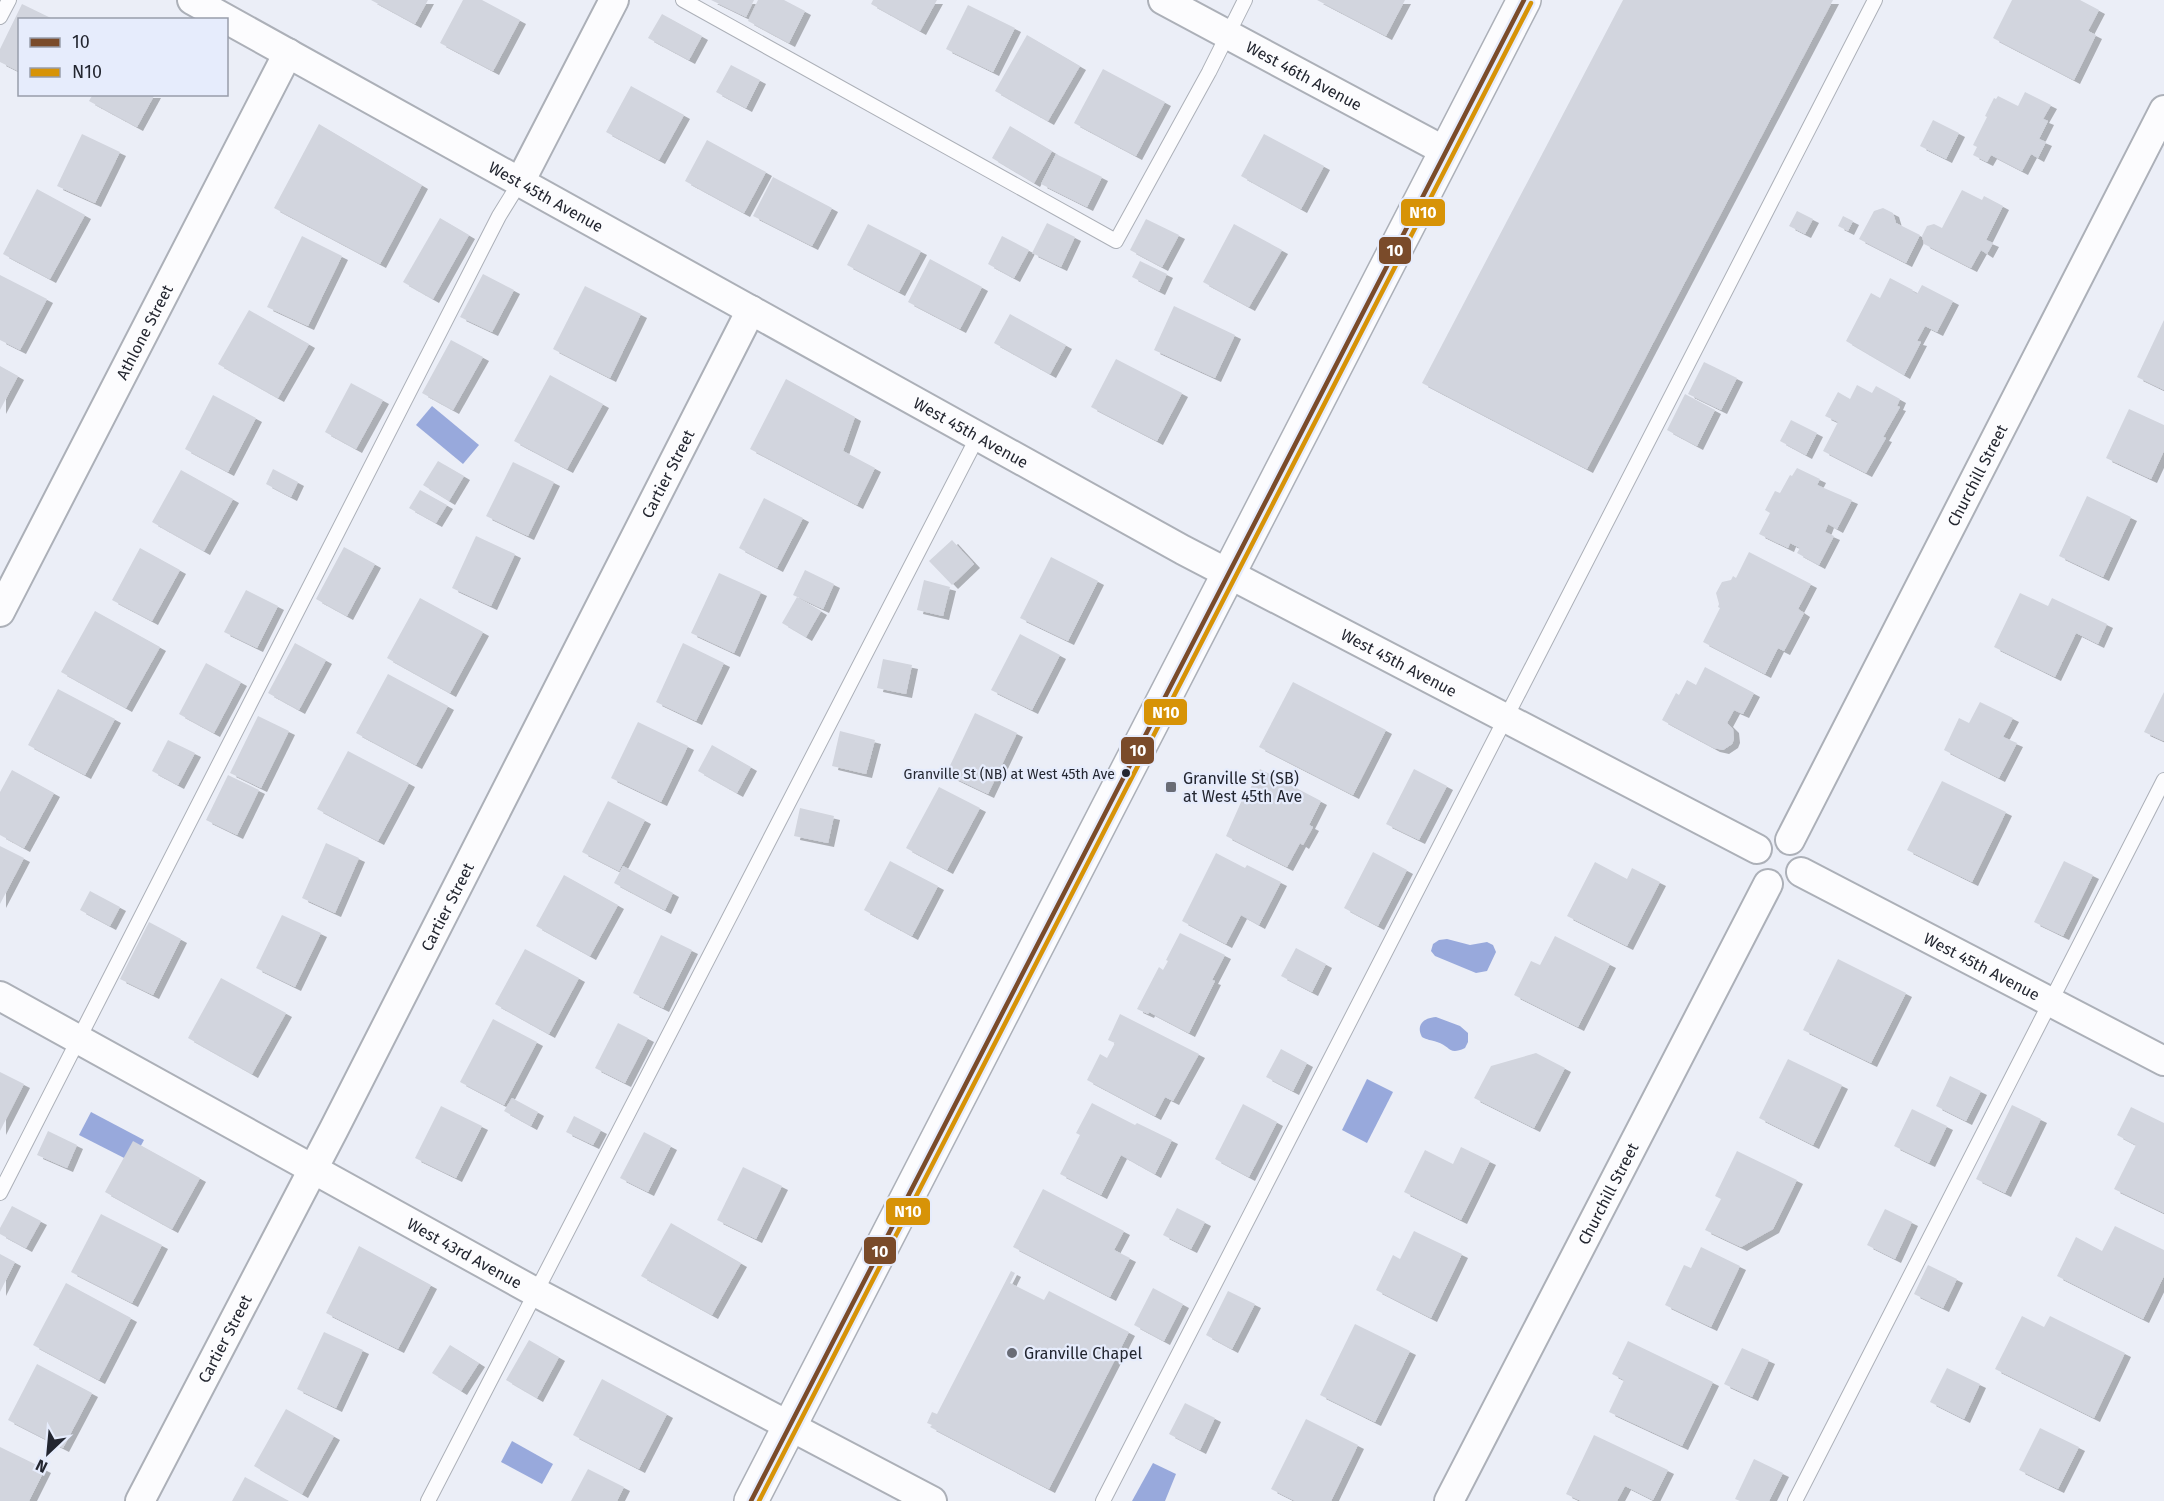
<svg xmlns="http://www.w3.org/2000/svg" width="2164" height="1501" font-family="'Fira Sans',sans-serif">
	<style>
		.water { fill: #98a9dc }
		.building { fill: #d2d5de; filter: url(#shadow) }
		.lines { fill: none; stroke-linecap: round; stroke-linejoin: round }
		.lane-casing { stroke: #acb0b8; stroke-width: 16 }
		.street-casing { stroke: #acb0b8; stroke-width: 32 }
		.highway-casing { stroke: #acb0b8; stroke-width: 36 }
		.lane { stroke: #fcfcfe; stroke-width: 14 }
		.street { stroke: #fcfcfe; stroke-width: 28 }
		.highway { stroke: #fcfcfe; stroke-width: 33 }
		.bus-1-casing { stroke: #e6ecfc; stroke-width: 9 }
		.bus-2-casing { stroke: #e6ecfc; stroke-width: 9 }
		.bus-1 { stroke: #7a4b2a; stroke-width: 4.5 }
		.bus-2 { stroke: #d79307; stroke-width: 4.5 }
		.bus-dot { fill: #232630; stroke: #e6ecfc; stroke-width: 2 }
		.poi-dot { fill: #696c76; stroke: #e6ecfc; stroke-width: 2 }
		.labels { text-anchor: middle; stroke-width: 4.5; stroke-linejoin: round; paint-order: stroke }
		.bus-label { font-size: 14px; fill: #232630; stroke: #e6ecfc; text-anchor: end }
		.street-label { font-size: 16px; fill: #232630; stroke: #e6ecfc }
		.poi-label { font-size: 16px; fill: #232630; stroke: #e6ecfc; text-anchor: start }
		.line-badge { stroke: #e6ecfc; stroke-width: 2 }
		.badge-label { font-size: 16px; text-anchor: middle; font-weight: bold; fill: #fff }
	</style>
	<defs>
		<filter id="shadow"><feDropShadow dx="6" dy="4" stdDeviation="0" flood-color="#0004"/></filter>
	</defs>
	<rect width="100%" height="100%" fill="#ebeef7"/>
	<g class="water">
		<polygon points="432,406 479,445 463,464 416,425"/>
		<polygon points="1447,939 1470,945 1487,942 1493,945 1496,952 1487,971 1476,973 1435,956 1431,951 1433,944 1439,940"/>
		<path d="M1436 1017 1460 1026 1468 1033V1042L1465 1048C1448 1056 1451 1046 1437 1042 1431 1040 1427 1040 1422 1037 1416 1025 1423 1018 1436 1017Z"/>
		<polygon points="1367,1079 1393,1092 1367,1143 1342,1130"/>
		<polygon points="91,1112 144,1140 132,1162 79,1135"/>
		<polygon points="512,1441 553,1464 542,1484 501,1462"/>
		<polygon points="1153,1463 1176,1474 1165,1501 1132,1501"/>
	</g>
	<g class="building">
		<polygon points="371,0 428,0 415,24"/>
		<polygon points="463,0 482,0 520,20 493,71 440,43"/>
		<polygon points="711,0 754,0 746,17"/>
		<polygon points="758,0 784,0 805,11 789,43 748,21"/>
		<polygon points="873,0 937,0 920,31 871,4"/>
		<polygon points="1317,0 1405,0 1386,36"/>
		<polygon points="1623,0 1833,0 1587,469 1422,383"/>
		<polygon points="2012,0 2080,0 2099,10 2088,31 2096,35 2074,80 1993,38"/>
		<polygon points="22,4 55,20 20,20 20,72 0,62 0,49"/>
		<polygon points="968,5 1015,28 993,72 946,49"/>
		<polygon points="662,14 702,36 689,60 648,38"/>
		<polygon points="1027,35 1080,66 1048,121 995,91"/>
		<polygon points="731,65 760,80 746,108 716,92"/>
		<polygon points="1103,69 1165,102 1136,156 1074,123"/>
		<polygon points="631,86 684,115 659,160 606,132"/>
		<polygon points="2025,92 2051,105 2043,119 2048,121 2039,139 2046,142 2038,158 2031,154 2022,171 1991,155 1987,162 1973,155 1977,147 1973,145 1987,117 1985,116 1994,98 1996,99 1998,96 2018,106"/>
		<polygon points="93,94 155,94 137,127 89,101"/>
		<polygon points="1933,120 1959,133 1946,159 1920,146"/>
		<polygon points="319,124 422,185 380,264 274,208"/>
		<polygon points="1010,126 1052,151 1034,183 992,158"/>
		<polygon points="82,134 120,152 95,203 57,186"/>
		<polygon points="1264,134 1324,166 1301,209 1241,176"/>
		<polygon points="707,140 766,172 744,213 685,181"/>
		<polygon points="1056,154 1102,177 1087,207 1041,184"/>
		<polygon points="773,177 832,208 812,246 753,216"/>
		<polygon points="37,189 85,215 50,279 3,254"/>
		<polygon points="1962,190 1982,200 1984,196 2003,206 1986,240 1993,243 1987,254 1981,250 1971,268 1924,244 1922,236 1927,226 1934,224 1942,228"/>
		<polygon points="1883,208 1893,213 1896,223 1920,235 1906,263 1859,239 1874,211"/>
		<polygon points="1797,211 1813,219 1805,234 1789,226"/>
		<polygon points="1843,216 1853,221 1848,231 1838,226"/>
		<polygon points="440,218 469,235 433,299 403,282"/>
		<polygon points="1146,219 1179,235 1162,267 1130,250"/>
		<polygon points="1047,223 1075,237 1061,267 1032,253"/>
		<polygon points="868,224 921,251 899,292 847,265"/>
		<polygon points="1234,224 1282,250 1249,307 1203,282"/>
		<polygon points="302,236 342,256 308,326 267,307"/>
		<polygon points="1002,236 1029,250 1014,278 988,264"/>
		<polygon points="930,259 982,287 960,329 908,302"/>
		<polygon points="1140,261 1167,274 1159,291 1132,277"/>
		<polygon points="483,274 514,290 492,332 460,317"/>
		<polygon points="0,275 47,299 20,350 0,340"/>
		<polygon points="1890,278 1913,290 1912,291 1917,294 1922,285 1953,301 1937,332 1925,326 1917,341 1921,342 1904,375 1846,341 1871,293 1880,298"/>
		<polygon points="585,286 641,314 610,378 553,349"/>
		<polygon points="1174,306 1235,335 1215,378 1154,350"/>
		<polygon points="249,310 309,344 278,398 218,364"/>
		<polygon points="1010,314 1066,345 1050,374 994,343"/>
		<polygon points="2164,320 2164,390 2137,377"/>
		<polygon points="451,340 483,357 453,410 422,393"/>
		<polygon points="1116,359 1182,393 1157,441 1091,407"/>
		<polygon points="1704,362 1737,378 1721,410 1688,394"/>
		<polygon points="0,366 18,376 0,410"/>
		<polygon points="550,375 603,404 567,469 514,441"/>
		<polygon points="786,379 855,417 843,451 875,468 857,505 750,449"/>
		<polygon points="351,383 383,400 356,449 325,432"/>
		<polygon points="1857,385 1872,393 1876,386 1900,399 1897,406 1900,407 1883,437 1886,438 1866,473 1823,451 1838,422 1825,416 1838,392 1850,399"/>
		<polygon points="1685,394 1715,410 1697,446 1667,430"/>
		<polygon points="213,395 256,418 228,472 185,449"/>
		<polygon points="2129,409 2164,425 2164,451 2151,479 2106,458"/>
		<polygon points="1791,420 1817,433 1806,455 1780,441"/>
		<polygon points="438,461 464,476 449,501 423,485"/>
		<polygon points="513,462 554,482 528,536 486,516"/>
		<polygon points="1797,468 1820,479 1817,485 1852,500 1837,529 1828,524 1825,532 1834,536 1819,565 1797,553 1800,548 1790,543 1788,548 1759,534 1770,513 1765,510 1775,491 1780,493 1790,475 1792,476"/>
		<polygon points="273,469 298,482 291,497 266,484"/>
		<polygon points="181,470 233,499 204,551 152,522"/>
		<polygon points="420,490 447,505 436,523 409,508"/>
		<polygon points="2087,496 2131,517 2103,577 2059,556"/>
		<polygon points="764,498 803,518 777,568 739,548"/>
		<polygon points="476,536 515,554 491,606 452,588"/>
		<polygon points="952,540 974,564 952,585 929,561"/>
		<polygon points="344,547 375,564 347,616 316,599"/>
		<polygon points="140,548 180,570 152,621 112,600"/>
		<polygon points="1749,552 1811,584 1798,609 1804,613 1784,651 1778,648 1765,674 1703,642 1720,608 1718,607 1719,604 1716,593 1722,582 1731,580 1733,576 1736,578"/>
		<polygon points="1051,557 1098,581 1068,641 1020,618"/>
		<polygon points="805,570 834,584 823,609 793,595"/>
		<polygon points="719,573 761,592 734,653 691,633"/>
		<polygon points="924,580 950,587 943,616 917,610"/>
		<polygon points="246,590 278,606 257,648 224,632"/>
		<polygon points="2020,593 2048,606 2052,598 2107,624 2098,644 2076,633 2055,677 1994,647"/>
		<polygon points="797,597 821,611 806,637 782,623"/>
		<polygon points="420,598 483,632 450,693 387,658"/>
		<polygon points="95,611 160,647 126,708 61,672"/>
		<polygon points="1020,634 1060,655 1032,710 991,690"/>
		<polygon points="295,643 326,660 299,710 268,693"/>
		<polygon points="683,643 724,663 696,721 656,702"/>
		<polygon points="883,659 912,665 906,694 877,688"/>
		<polygon points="206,663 241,682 214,733 179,714"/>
		<polygon points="1705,667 1754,693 1743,714 1734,710 1727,723 1733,729 1734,739 1732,744 1723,750 1714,748 1662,720 1676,693 1679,695 1687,680 1696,685"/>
		<polygon points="388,674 448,706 416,765 356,733"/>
		<polygon points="1293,682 1386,730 1353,795 1259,747"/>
		<polygon points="58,689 115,719 85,775 28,745"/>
		<polygon points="2164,692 2164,741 2144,732"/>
		<polygon points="1980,702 2013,718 2003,737 2017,743 1999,778 1944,750 1959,718 1969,723"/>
		<polygon points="975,713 1017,733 988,794 946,774"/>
		<polygon points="258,716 289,731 261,788 230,773"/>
		<polygon points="638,722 688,746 661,802 611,778"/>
		<polygon points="840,731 875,740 866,774 832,766"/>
		<polygon points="168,740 195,753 178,785 152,771"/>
		<polygon points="712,745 751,767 737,793 698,771"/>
		<polygon points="348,751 409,783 378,841 317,809"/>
		<polygon points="1260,769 1321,801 1309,825 1313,827 1303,845 1300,843 1287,867 1226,836 1246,791 1248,793"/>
		<polygon points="1414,769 1447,786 1419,840 1386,824"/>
		<polygon points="12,770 54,793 24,848 0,835 0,792"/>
		<polygon points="228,775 259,790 237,835 206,820"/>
		<polygon points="1942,781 2006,812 1972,882 1907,850"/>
		<polygon points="939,787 980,808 947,870 906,848"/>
		<polygon points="608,801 645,820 619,871 582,852"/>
		<polygon points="800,808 834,816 828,843 794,836"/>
		<polygon points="326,843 359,858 335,913 302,898"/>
		<polygon points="0,846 24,858 0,904"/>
		<polygon points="1373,852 1407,870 1378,926 1344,908"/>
		<polygon points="1216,853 1245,868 1247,865 1281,882 1259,925 1241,915 1226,944 1182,921"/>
		<polygon points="890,861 938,886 912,936 864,910"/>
		<polygon points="2064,861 2093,875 2063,936 2034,922"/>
		<polygon points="1595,862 1627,879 1632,868 1660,882 1627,946 1567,916"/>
		<polygon points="623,866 673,893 665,910 614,883"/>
		<polygon points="564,875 618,905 590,956 536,926"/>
		<polygon points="90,891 120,907 110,926 80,910"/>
		<polygon points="282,915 321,933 295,987 256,968"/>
		<polygon points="149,922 181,939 153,995 120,979"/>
		<polygon points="1180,933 1225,955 1212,980 1215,981 1189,1033 1149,1012 1148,1014 1137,1009 1159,967 1163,970 1168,961 1166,960"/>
		<polygon points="661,935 692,950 663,1008 633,993"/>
		<polygon points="1555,936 1610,964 1578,1027 1514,995 1531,961 1540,965"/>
		<polygon points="1296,948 1326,964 1312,992 1281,976"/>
		<polygon points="525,949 579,978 549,1034 495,1004"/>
		<polygon points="1838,959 1906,993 1871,1063 1803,1030"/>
		<polygon points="221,978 286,1013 252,1074 188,1038"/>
		<polygon points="1120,1014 1199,1054 1173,1101 1165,1097 1155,1116 1087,1080 1100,1054 1107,1058 1115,1043 1108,1040"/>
		<polygon points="493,1019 537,1042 504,1105 460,1082"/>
		<polygon points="618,1023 648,1038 625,1083 595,1068"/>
		<polygon points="1281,1049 1307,1063 1293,1091 1266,1077"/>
		<polygon points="1536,1053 1565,1068 1534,1128 1474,1098 1491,1066"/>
		<polygon points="1788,1059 1842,1085 1813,1145 1759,1118"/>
		<polygon points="0,1072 24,1084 0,1131"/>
		<polygon points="1950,1076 1981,1091 1966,1121 1936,1106"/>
		<polygon points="512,1098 538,1112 531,1126 504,1111"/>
		<polygon points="1092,1103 1135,1125 1137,1123 1172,1140 1155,1174 1121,1155 1101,1195 1060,1174 1080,1135 1076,1133"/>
		<polygon points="1243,1104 1277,1122 1249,1177 1215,1159"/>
		<polygon points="2012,1105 2041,1119 2005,1193 1976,1179"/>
		<polygon points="441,1106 482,1126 456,1178 415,1158"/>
		<polygon points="2131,1107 2164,1123 2164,1213 2114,1189 2136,1145 2117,1135"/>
		<polygon points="1912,1109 1947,1126 1929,1163 1894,1146"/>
		<polygon points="574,1116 601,1130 593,1145 566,1132"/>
		<polygon points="48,1131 77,1145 67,1168 37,1155"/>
		<polygon points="644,1132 671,1146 648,1192 620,1178"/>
		<polygon points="133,1141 200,1178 172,1229 105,1192"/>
		<polygon points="1461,1147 1490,1161 1461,1220 1404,1192 1425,1150 1453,1164"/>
		<polygon points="1737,1151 1797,1180 1773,1229 1741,1247 1705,1230 1721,1199 1715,1196"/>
		<polygon points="743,1167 782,1186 756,1239 717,1220"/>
		<polygon points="1043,1189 1124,1231 1114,1250 1130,1258 1110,1297 1013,1247"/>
		<polygon points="12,1206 41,1221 26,1248 0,1234 0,1228"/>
		<polygon points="1177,1208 1205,1222 1191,1249 1163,1235"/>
		<polygon points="1885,1209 1912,1222 1895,1259 1867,1245"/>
		<polygon points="101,1214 162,1245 132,1303 71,1272"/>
		<polygon points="671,1223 741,1263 712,1315 641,1276"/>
		<polygon points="2115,1226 2164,1250 2164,1276 2143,1319 2057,1276 2076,1237 2102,1251"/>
		<polygon points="1414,1231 1462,1254 1431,1318 1376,1290 1393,1255 1400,1259"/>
		<polygon points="359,1246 431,1285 398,1349 326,1313"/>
		<polygon points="1701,1247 1740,1266 1711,1327 1665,1305 1684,1265 1691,1268"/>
		<polygon points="0,1254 15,1262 0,1292"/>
		<polygon points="1928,1265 1957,1279 1943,1308 1914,1294"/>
		<polygon points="1011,1271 1015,1273 1010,1283 1044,1300 1049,1291 1129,1332 1049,1489 930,1427 932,1425 927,1423 932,1412 937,1414"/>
		<polygon points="66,1283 131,1318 99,1380 33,1345"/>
		<polygon points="1153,1288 1183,1304 1164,1341 1134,1325"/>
		<polygon points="1228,1291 1255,1304 1232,1349 1206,1335"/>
		<polygon points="2022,1316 2044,1327 2050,1316 2125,1353 2094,1418 1995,1369"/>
		<polygon points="1355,1324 1410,1351 1375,1422 1320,1395"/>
		<polygon points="324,1332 363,1350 336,1408 297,1389"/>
		<polygon points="529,1340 559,1357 537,1398 506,1380"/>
		<polygon points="1628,1341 1713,1382 1682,1446 1609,1412 1624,1380 1612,1374"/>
		<polygon points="450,1345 479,1363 461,1391 432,1373"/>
		<polygon points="1742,1348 1769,1360 1752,1397 1724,1384"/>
		<polygon points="37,1364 92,1393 63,1448 8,1420"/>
		<polygon points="1947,1368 1980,1384 1964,1419 1930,1402"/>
		<polygon points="602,1379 667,1414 639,1469 573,1435"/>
		<polygon points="1185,1403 1215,1418 1200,1450 1169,1434"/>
		<polygon points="286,1409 334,1436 302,1494 254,1466"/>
		<polygon points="1306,1419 1358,1445 1331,1501 1295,1501 1271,1489"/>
		<polygon points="2040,1428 2079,1447 2058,1489 2019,1470"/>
		<polygon points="1594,1435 1668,1470 1653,1500 1625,1486 1617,1501 1581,1501 1566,1494"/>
		<polygon points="0,1447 45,1469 29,1501 0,1501"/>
		<polygon points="1754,1459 1783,1473 1769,1501 1740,1501 1735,1499"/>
		<polygon points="588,1469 624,1487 617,1501 571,1501"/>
		<polygon points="245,1477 289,1501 232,1501"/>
	</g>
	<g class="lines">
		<defs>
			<g id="lane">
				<polyline points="683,0 1116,241 1209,72 1245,0"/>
				<polyline points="0,17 9,0"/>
				<polyline points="0,1193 499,216 520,182"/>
				<polyline points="428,1501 978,436"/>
				<polyline points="1103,1501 1875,0"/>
				<polyline points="1795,1501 2164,780"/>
			</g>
			<g id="street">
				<path id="s1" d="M192 0 1183 550 1757 849"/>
				<path id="s2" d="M1163 0 1445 151"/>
				<polyline points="520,182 614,0"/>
				<path id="s3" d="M0 612 288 53"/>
				<path id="s4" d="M1790 840 2164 110"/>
				<path id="s5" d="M1801 872 2164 1061"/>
				<path id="s6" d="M0 996 537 1293 932 1501"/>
				<path id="s7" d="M140 1501 334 1129 751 310"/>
				<path id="s8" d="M1449 1501 1768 884"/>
			</g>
			<polyline id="highway" points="751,1501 1524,0"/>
		</defs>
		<use href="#lane" class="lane-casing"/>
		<use href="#street" class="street-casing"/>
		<use href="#highway" class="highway-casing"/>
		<use href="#lane" class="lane"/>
		<use href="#street" class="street"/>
		<use href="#highway" class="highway"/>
		<defs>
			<polyline id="bus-1" points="751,1501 1524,0"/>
			<polyline id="bus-2" points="759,1501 1531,3"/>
		</defs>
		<use href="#bus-1" class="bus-1-casing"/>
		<use href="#bus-2" class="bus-2-casing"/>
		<use href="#bus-1" class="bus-1"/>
		<use href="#bus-2" class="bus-2"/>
	</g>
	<circle class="bus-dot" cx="1126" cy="773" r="5"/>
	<g class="poi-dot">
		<rect x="1165" y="781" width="12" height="12" rx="3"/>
		<circle cx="1012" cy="1353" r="6"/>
	</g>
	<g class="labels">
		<g class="bus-label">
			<text x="1115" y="779">Granville St (NB) at West 45th Ave</text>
		</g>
		<g class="street-label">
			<text dy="6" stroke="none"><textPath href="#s2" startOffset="160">West 46th Avenue</textPath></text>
			<text dy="6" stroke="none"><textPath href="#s1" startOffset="405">West 45th Avenue</textPath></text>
			<text dy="6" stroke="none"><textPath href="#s3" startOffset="315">Athlone Street</textPath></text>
			<text dy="6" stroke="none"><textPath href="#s1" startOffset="891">West 45th Avenue</textPath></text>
			<text dy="6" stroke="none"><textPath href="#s7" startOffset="1155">Cartier Street</textPath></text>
			<text dy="6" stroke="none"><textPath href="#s4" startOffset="410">Churchill Street</textPath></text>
			<text dy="6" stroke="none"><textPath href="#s1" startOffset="1377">West 45th Avenue</textPath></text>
			<text dy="6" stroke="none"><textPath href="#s7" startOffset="669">Cartier Street</textPath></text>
			<text dy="6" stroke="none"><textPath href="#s5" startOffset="204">West 45th Avenue</textPath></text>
			<text dy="6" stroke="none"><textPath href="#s8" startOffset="346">Churchill Street</textPath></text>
			<text dy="6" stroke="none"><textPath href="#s6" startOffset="531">West 43rd Avenue</textPath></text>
			<text dy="6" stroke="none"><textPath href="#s7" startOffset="183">Cartier Street</textPath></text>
		</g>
		<g class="poi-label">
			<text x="1183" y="784">Granville St (SB)<tspan x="1183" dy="18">at West 45th Ave</tspan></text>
			<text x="1024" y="1359">Granville Chapel</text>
		</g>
	</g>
	<g class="line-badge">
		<rect x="1400" y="198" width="46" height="29" rx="6" fill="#d79307"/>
		<rect x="1378" y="236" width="34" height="29" rx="6" fill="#7a4b2a"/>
		<rect x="1143" y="698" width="45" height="28" rx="6" fill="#d79307"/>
		<rect x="1120" y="736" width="35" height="29" rx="6" fill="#7a4b2a"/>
		<rect x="885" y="1197" width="46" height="29" rx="6" fill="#d79307"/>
		<rect x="863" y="1236" width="34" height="29" rx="6" fill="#7a4b2a"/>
	</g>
	<g class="badge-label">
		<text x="1423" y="218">N10</text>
		<text x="1395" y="256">10</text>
		<text x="1166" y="718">N10</text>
		<text x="1138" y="756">10</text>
		<text x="908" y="1217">N10</text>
		<text x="880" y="1257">10</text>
	</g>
	<rect x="18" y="18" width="210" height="78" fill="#e6ecfc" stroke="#989daa" stroke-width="1.5"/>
	<rect x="30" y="38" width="30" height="9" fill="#7a4b2a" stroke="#989daa" stroke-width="1.5"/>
	<text x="72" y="48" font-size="18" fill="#232630">10</text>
	<rect x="30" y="68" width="30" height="9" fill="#d79307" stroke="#989daa" stroke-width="1.5"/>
	<text x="72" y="78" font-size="18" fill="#232630">N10</text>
	<g transform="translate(48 1453) rotate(206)" stroke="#e6ecfc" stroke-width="4.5" paint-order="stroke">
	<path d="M0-4.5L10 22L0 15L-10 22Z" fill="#232630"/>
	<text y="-9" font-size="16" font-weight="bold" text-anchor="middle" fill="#232630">N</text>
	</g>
</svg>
